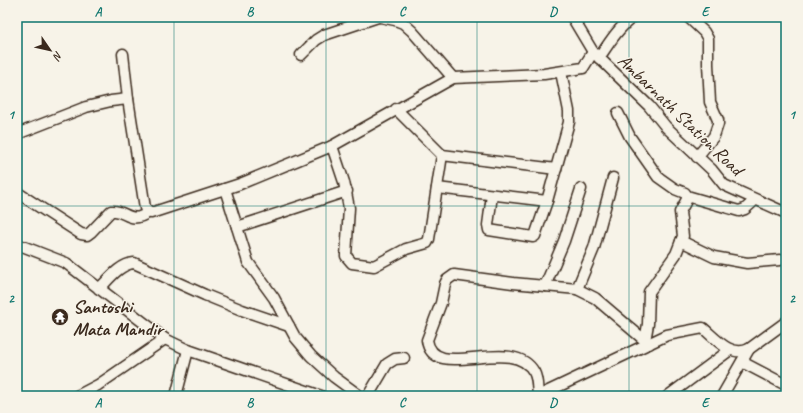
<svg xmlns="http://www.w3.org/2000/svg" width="803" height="413" font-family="Caveat,sans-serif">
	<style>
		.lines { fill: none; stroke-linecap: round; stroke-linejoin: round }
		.minor-casing { stroke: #3b2a1e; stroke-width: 13 }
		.minor { stroke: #f7f3e8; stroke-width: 10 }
		.grid { fill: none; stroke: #0f766e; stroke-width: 1; stroke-opacity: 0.55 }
		.labels { text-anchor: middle; stroke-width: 3; stroke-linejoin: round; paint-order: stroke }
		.street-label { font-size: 19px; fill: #3b2a1e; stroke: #f7f3e8 }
		.poi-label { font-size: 19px; font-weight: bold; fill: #3b2a1e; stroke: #f7f3e8; text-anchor: start }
		.neatline { fill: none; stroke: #0f766e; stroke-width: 1.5 }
		.grid-label { font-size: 13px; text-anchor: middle; font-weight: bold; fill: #0f766e }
	</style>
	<rect width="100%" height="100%" fill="#f7f3e8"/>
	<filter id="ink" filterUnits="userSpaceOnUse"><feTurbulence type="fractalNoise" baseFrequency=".025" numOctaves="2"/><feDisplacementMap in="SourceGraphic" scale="8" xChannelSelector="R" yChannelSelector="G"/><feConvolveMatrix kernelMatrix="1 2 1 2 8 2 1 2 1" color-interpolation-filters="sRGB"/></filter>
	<g filter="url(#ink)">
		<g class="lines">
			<defs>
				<g id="minor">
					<polyline points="380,17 395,20 403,23 412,31 453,78"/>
					<polyline points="572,17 593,52 649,106 666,127 712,170 724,185 786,213"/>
					<polyline points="688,17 704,32 708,39 708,64 710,102 718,120 718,124 714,136 697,157"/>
					<polyline points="123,54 128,99 145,208 151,213 240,184 332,146 453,78 544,74 583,68 593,52"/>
					<polyline points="301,55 316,40 324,35 378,17"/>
					<path d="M599 58C609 43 618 28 633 17"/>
					<polyline points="618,113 630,137 658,177 675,189 685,193 687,196 687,199 680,212 683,236 676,254 649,292 648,324 645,341"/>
					<polyline points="17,134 86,107 111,101 128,99"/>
					<polyline points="332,146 344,182 349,208 346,256 352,263 374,266 406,249 427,243 429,239 442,155 396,109"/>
					<polyline points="442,155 556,169"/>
					<polyline points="437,188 547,201"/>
					<polyline points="225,189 248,262 274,298 295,337 311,356 334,377 360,396"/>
					<path d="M18 193 81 234 87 235 91 232 111 211C126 209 129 226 149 212"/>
					<polyline points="492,195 488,225 489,230 533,237 535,236 547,201 569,122 569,111 561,72"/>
					<polyline points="687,196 739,211 745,209 755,200"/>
					<polyline points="237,227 347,191"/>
					<polyline points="681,241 714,257 747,263 780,260"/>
					<polyline points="17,244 66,263 165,339 188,350 321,396"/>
					<polyline points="545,286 564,241 581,189"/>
					<path d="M99 289C109 279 120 264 134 263L205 295 242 310 289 326"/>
					<polyline points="577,289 595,298 649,344"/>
					<polyline points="742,362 786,385"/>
					<polyline points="77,396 98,385 165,339"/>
					<polyline points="176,396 188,350"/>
					<polyline points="368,396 387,364 395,359 404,358"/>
					<path d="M538 396C537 388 538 379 534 372 512 333 433 384 427 340L441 303 445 284 447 280 454 275 513 283 577 289 594 248 613 178"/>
					<path d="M538 396 667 335 703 328C716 339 731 358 749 349L786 322"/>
					<polyline points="668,396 730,350"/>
					<polyline points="722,396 749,349"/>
				</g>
			</defs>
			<use href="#minor" class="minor-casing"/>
			<use href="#minor" class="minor"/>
		</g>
	</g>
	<path class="grid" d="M174 17V396M326 17V396M477 17V396M629 17V396M17 206H786"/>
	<defs>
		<symbol id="temple-disc" viewBox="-11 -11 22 22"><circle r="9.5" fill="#3b2a1e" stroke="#f7f3e8"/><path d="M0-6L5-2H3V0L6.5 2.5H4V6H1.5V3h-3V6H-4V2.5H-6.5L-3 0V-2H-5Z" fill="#fff"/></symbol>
	</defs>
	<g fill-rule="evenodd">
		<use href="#temple-disc" x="50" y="307" width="20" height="20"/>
	</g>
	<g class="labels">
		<g class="street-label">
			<text transform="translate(681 114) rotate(44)" y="7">Ambarnath Station Road</text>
		</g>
		<g class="poi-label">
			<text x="73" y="313">Santoshi<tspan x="73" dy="22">Mata Mandir</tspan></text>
		</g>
	</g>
	<rect width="803" height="413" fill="none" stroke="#f7f3e8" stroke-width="44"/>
	<g transform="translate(50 50) rotate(124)" stroke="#f7f3e8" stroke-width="3" paint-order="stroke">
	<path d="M0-3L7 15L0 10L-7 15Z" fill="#3b2a1e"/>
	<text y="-6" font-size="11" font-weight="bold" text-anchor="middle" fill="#3b2a1e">N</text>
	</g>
	<rect x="22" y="22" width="759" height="369" class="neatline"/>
	<g class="grid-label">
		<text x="98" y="16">A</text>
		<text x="250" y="16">B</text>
		<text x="402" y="16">C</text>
		<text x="553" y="16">D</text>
		<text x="705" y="16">E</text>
		<text x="11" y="119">1</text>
		<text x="792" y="119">1</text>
		<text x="11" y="303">2</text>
		<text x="792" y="303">2</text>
		<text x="98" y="407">A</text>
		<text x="250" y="407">B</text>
		<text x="402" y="407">C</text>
		<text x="553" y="407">D</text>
		<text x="705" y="407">E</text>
	</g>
</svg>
